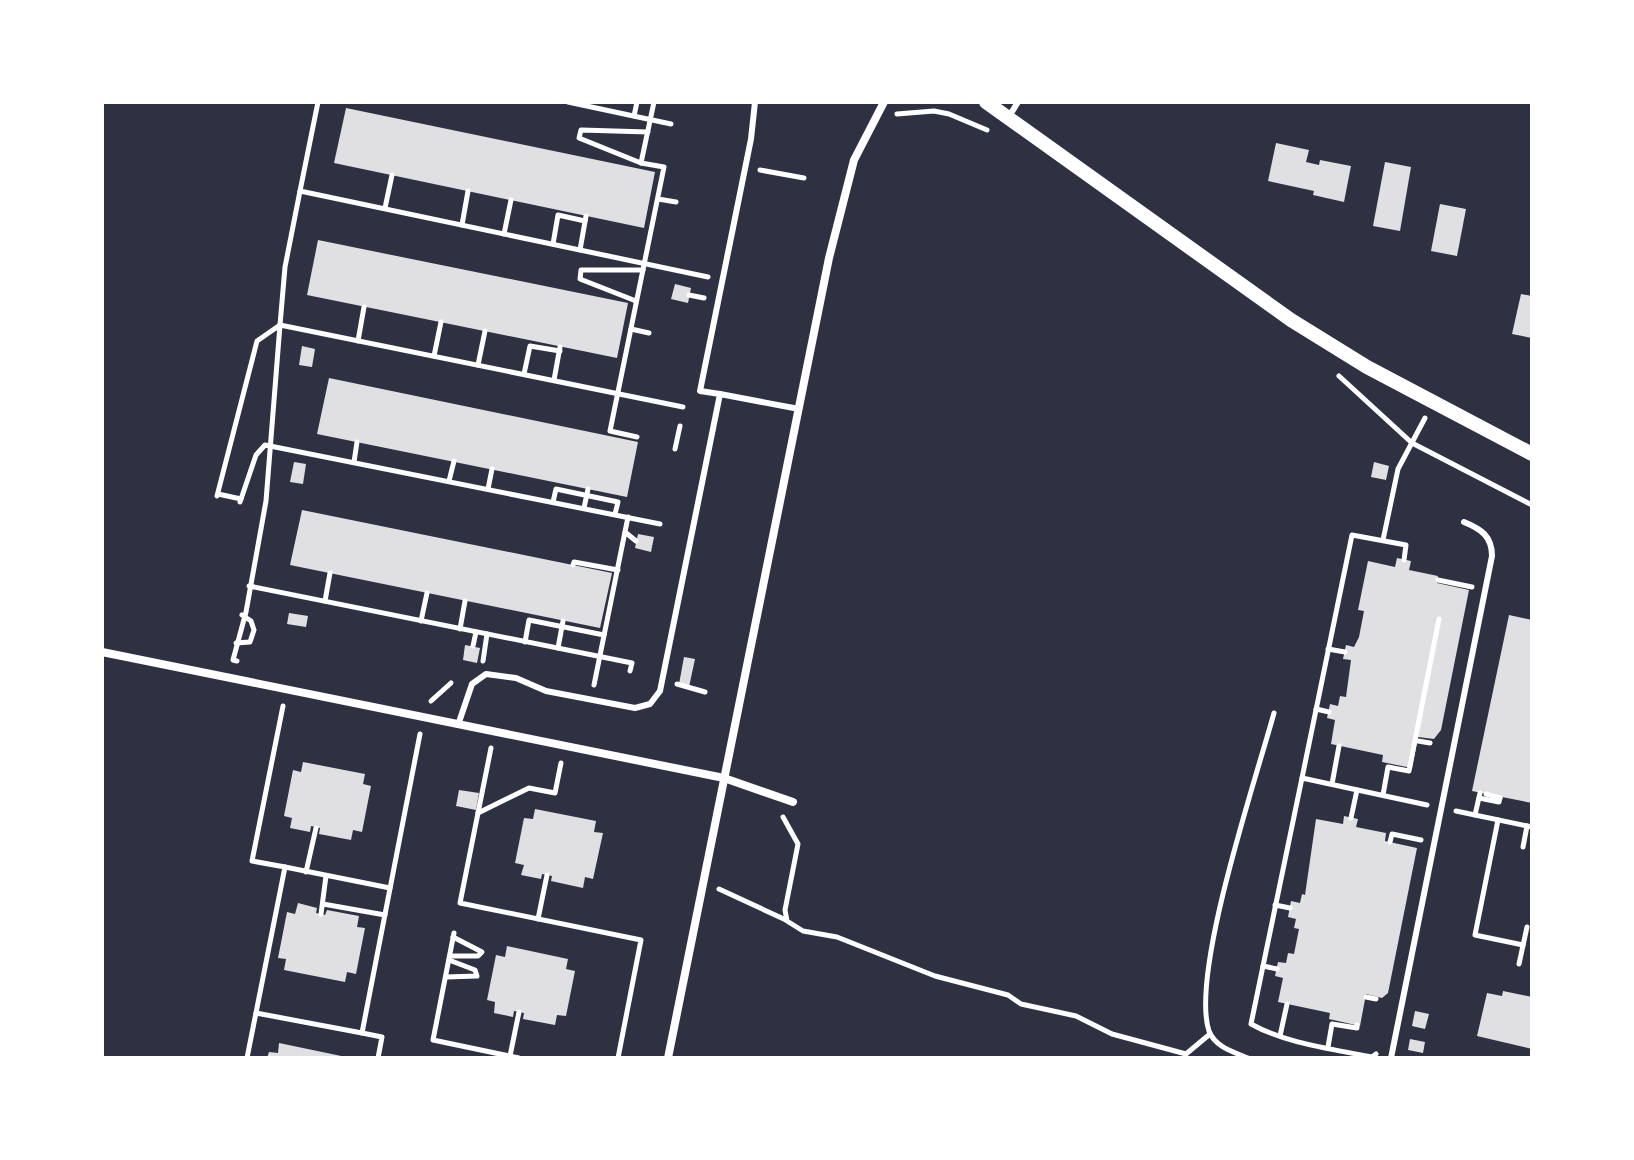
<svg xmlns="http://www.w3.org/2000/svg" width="1634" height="1160" font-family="'Fira Sans Condensed',sans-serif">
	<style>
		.building { fill: #e0e0e3 }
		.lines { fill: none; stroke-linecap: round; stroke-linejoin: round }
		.path { stroke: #fff; stroke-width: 5 }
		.service { stroke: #fff; stroke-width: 6 }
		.minor { stroke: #fff; stroke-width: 8 }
		.tertiary { stroke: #fff; stroke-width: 14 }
	</style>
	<rect width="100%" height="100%" fill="#2d3142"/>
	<g class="building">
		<polygon points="346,108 655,172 644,228 334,163"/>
		<polygon points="1276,143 1309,150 1306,162 1319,165 1320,160 1351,166 1344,202 1313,195 1314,191 1268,181"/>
		<polygon points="1385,162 1411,167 1400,231 1373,226"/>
		<polygon points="1440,204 1466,209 1457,256 1431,251"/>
		<polygon points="318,240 628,303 617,358 307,295"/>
		<polygon points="675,284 691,288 688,303 671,299"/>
		<polygon points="1521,294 1532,296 1532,338 1512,334"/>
		<polygon points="302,346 315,349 312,367 299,365"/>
		<polygon points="329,378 638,442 627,497 317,434"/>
		<polygon points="294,462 306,464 303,484 290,482"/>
		<polygon points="1374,462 1389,466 1386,480 1371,477"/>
		<polygon points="302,510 612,573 600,628 290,565"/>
		<polygon points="638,534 654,537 651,552 635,548"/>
		<polygon points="1397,558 1411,561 1409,570 1438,576 1437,583 1469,590 1441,730 1434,739 1418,737 1412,768 1382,762 1383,755 1331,744 1335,720 1327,718 1330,704 1338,706 1340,696 1346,697 1351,660 1343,659 1346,645 1354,647 1359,637 1364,611 1358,610 1368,561 1395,567"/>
		<polygon points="289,613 308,616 306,627 287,624"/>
		<polygon points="1509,615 1532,620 1532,803 1472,791"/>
		<polygon points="465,645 480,648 477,663 463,660"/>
		<polygon points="684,657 695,659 689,687 679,684"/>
		<polygon points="303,762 365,774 363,784 371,786 362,832 353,830 351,840 319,834 320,828 311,826 310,832 290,828 292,818 284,816 293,770 301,772"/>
		<polygon points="459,790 479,793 476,810 456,806"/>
		<polygon points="535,809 596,821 594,832 603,833 593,879 585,877 583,888 551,881 552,876 542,874 541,879 521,875 524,865 515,863 524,818 533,819"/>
		<polygon points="1344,816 1358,819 1356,827 1386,833 1385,841 1417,848 1388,993 1382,998 1366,994 1360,1026 1329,1019 1330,1013 1278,1002 1283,978 1275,976 1278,962 1286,963 1288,953 1294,954 1299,929 1294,928 1296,919 1288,917 1291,901 1300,903 1302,894 1305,895 1316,819 1343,824"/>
		<polygon points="298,903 317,908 316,913 321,914 325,915 327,910 359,916 357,927 365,928 356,974 347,972 345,982 284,970 286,959 278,958 287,912 295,914"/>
		<polygon points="507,946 568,959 566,969 575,971 566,1016 557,1015 555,1025 523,1019 524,1013 514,1011 513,1017 494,1013 495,1002 487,1000 496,955 505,957"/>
		<polygon points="1503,991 1532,997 1532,1049 1477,1036 1487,993 1502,996"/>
		<polygon points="1415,1011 1429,1014 1425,1029 1412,1026"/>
		<polygon points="1410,1039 1425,1042 1423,1053 1408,1050"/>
		<polygon points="279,1043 346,1057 345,1058 267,1058 269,1052 278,1053"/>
	</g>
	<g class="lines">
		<g class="path">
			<polyline points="318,102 300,191 708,277"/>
			<polyline points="568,102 671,124"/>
			<polyline points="897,114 934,111 949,114 987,130"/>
			<polyline points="634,116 637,102"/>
			<polyline points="641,163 579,138 581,130 648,132"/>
			<polyline points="760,170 804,178"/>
			<polyline points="300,191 285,267 280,325 683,407"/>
			<polyline points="658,199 676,202"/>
			<polyline points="385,208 392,175"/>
			<polyline points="462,225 468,191"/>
			<polyline points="504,234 511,200"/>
			<polyline points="553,244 558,215 585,221"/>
			<polyline points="580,250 586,216"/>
			<polyline points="689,295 704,298"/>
			<polyline points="636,301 580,279 581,270 643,270"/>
			<polyline points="631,329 649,333"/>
			<polyline points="358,341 364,307"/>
			<polyline points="434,356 441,322"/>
			<polyline points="478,365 485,331"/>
			<polyline points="524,374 530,346 560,351"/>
			<polyline points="1339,376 1412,443 1532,505"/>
			<polyline points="554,380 560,347"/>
			<polyline points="637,437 610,431 664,167 641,163 654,102"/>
			<polyline points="675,449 680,426"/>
			<polyline points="354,462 357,442"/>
			<polyline points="449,481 454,461"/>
			<polyline points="488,489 492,469"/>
			<polyline points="218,494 241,499"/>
			<polyline points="217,496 257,341 280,325 266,501 246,612 233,660 237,661"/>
			<polyline points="240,502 256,455 265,445 660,524"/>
			<polyline points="553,502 556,489 618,502 615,514"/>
			<polyline points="584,508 588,489"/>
			<polyline points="625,532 636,541"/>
			<polyline points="1383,540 1398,469 1425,418"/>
			<polyline points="573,565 574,562 618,570"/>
			<polyline points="1438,580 1472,587"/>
			<polyline points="249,586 632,663 630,671"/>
			<polyline points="325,601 330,573"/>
			<polyline points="421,621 427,593"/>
			<polyline points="460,629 465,601"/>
			<polyline points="525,642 529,620 604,635"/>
			<polyline points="236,643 250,642 254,630 251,621 242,615"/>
			<polyline points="473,646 476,632"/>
			<polyline points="558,648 563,621"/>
			<polyline points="1328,649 1345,652"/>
			<polyline points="483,661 487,634"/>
			<polyline points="677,684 705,692"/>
			<polyline points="594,685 628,517"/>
			<polyline points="431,701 451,683"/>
			<polyline points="1316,709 1329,712"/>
			<polyline points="1418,741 1430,743"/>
			<polyline points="491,748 460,903 641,940 618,1058"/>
			<polyline points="1302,778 1352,535 1406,545 1404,560"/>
			<polyline points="1332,784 1339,746"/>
			<polyline points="1486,794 1500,798"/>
			<polyline points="1383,795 1388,767 1409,771 1439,619"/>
			<polyline points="1479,798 1499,802 1500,798"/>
			<polyline points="1456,811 1532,827"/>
			<polyline points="478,813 529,788 555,793 561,763"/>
			<polyline points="1475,815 1480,793"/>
			<polyline points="783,817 798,844 785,910 787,921 803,931 837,937 935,976 1008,995 1021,1004 1076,1016 1112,1034 1186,1054 1210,1034"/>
			<polyline points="1351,818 1357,790"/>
			<polyline points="1498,820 1475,935 1523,945"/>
			<polyline points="1390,842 1392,834 1421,840"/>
			<polyline points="1523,847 1527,826"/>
			<polyline points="285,867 390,888"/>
			<polyline points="306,872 316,828"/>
			<polyline points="719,889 786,920"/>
			<polyline points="323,904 385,915"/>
			<polyline points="1275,905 1290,908"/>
			<polyline points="321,914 326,876"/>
			<polyline points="538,919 547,875"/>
			<polyline points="454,933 433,1040 519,1058"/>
			<polyline points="450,956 478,956 482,952 453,937"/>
			<polyline points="1519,964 1527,927"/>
			<polyline points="1263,966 1277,969"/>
			<polyline points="446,977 477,976 475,970 449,960"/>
			<polyline points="1366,997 1376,999"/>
			<polyline points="256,1013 362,1033"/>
			<polyline points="1280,1036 1287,1004"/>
			<polyline points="1328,1047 1332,1024 1357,1028 1357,1025"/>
			<path d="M1376 1054 1372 1057C1333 1049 1287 1044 1251 1024L1302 778 1427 805"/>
			<polyline points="510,1056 519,1012"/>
			<polyline points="247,1058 285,867 252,861 283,706"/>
			<polyline points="378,1058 382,1037 362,1033 420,734"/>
			<path d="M1248 1058C1234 1052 1215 1047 1209 1031 1190 974 1256 779 1274 713"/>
		</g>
		<g class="service">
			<polyline points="1008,118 1018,102"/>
			<polyline points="720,394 799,409"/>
			<polyline points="458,725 472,684 486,674 516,678 546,691 635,708 650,704 660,691 720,394 700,391 751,139 755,102"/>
			<path d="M1391 1058 1492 556C1492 536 1481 529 1464 522"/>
		</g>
		<g class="minor">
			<polyline points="102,652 724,778 793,802"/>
			<polyline points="668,1058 829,258 854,160 884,102"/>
		</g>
		<polyline class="tertiary" points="986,102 1291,320 1367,367 1532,454"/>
	</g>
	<rect width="1634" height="1160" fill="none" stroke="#ffffff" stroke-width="208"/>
</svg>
